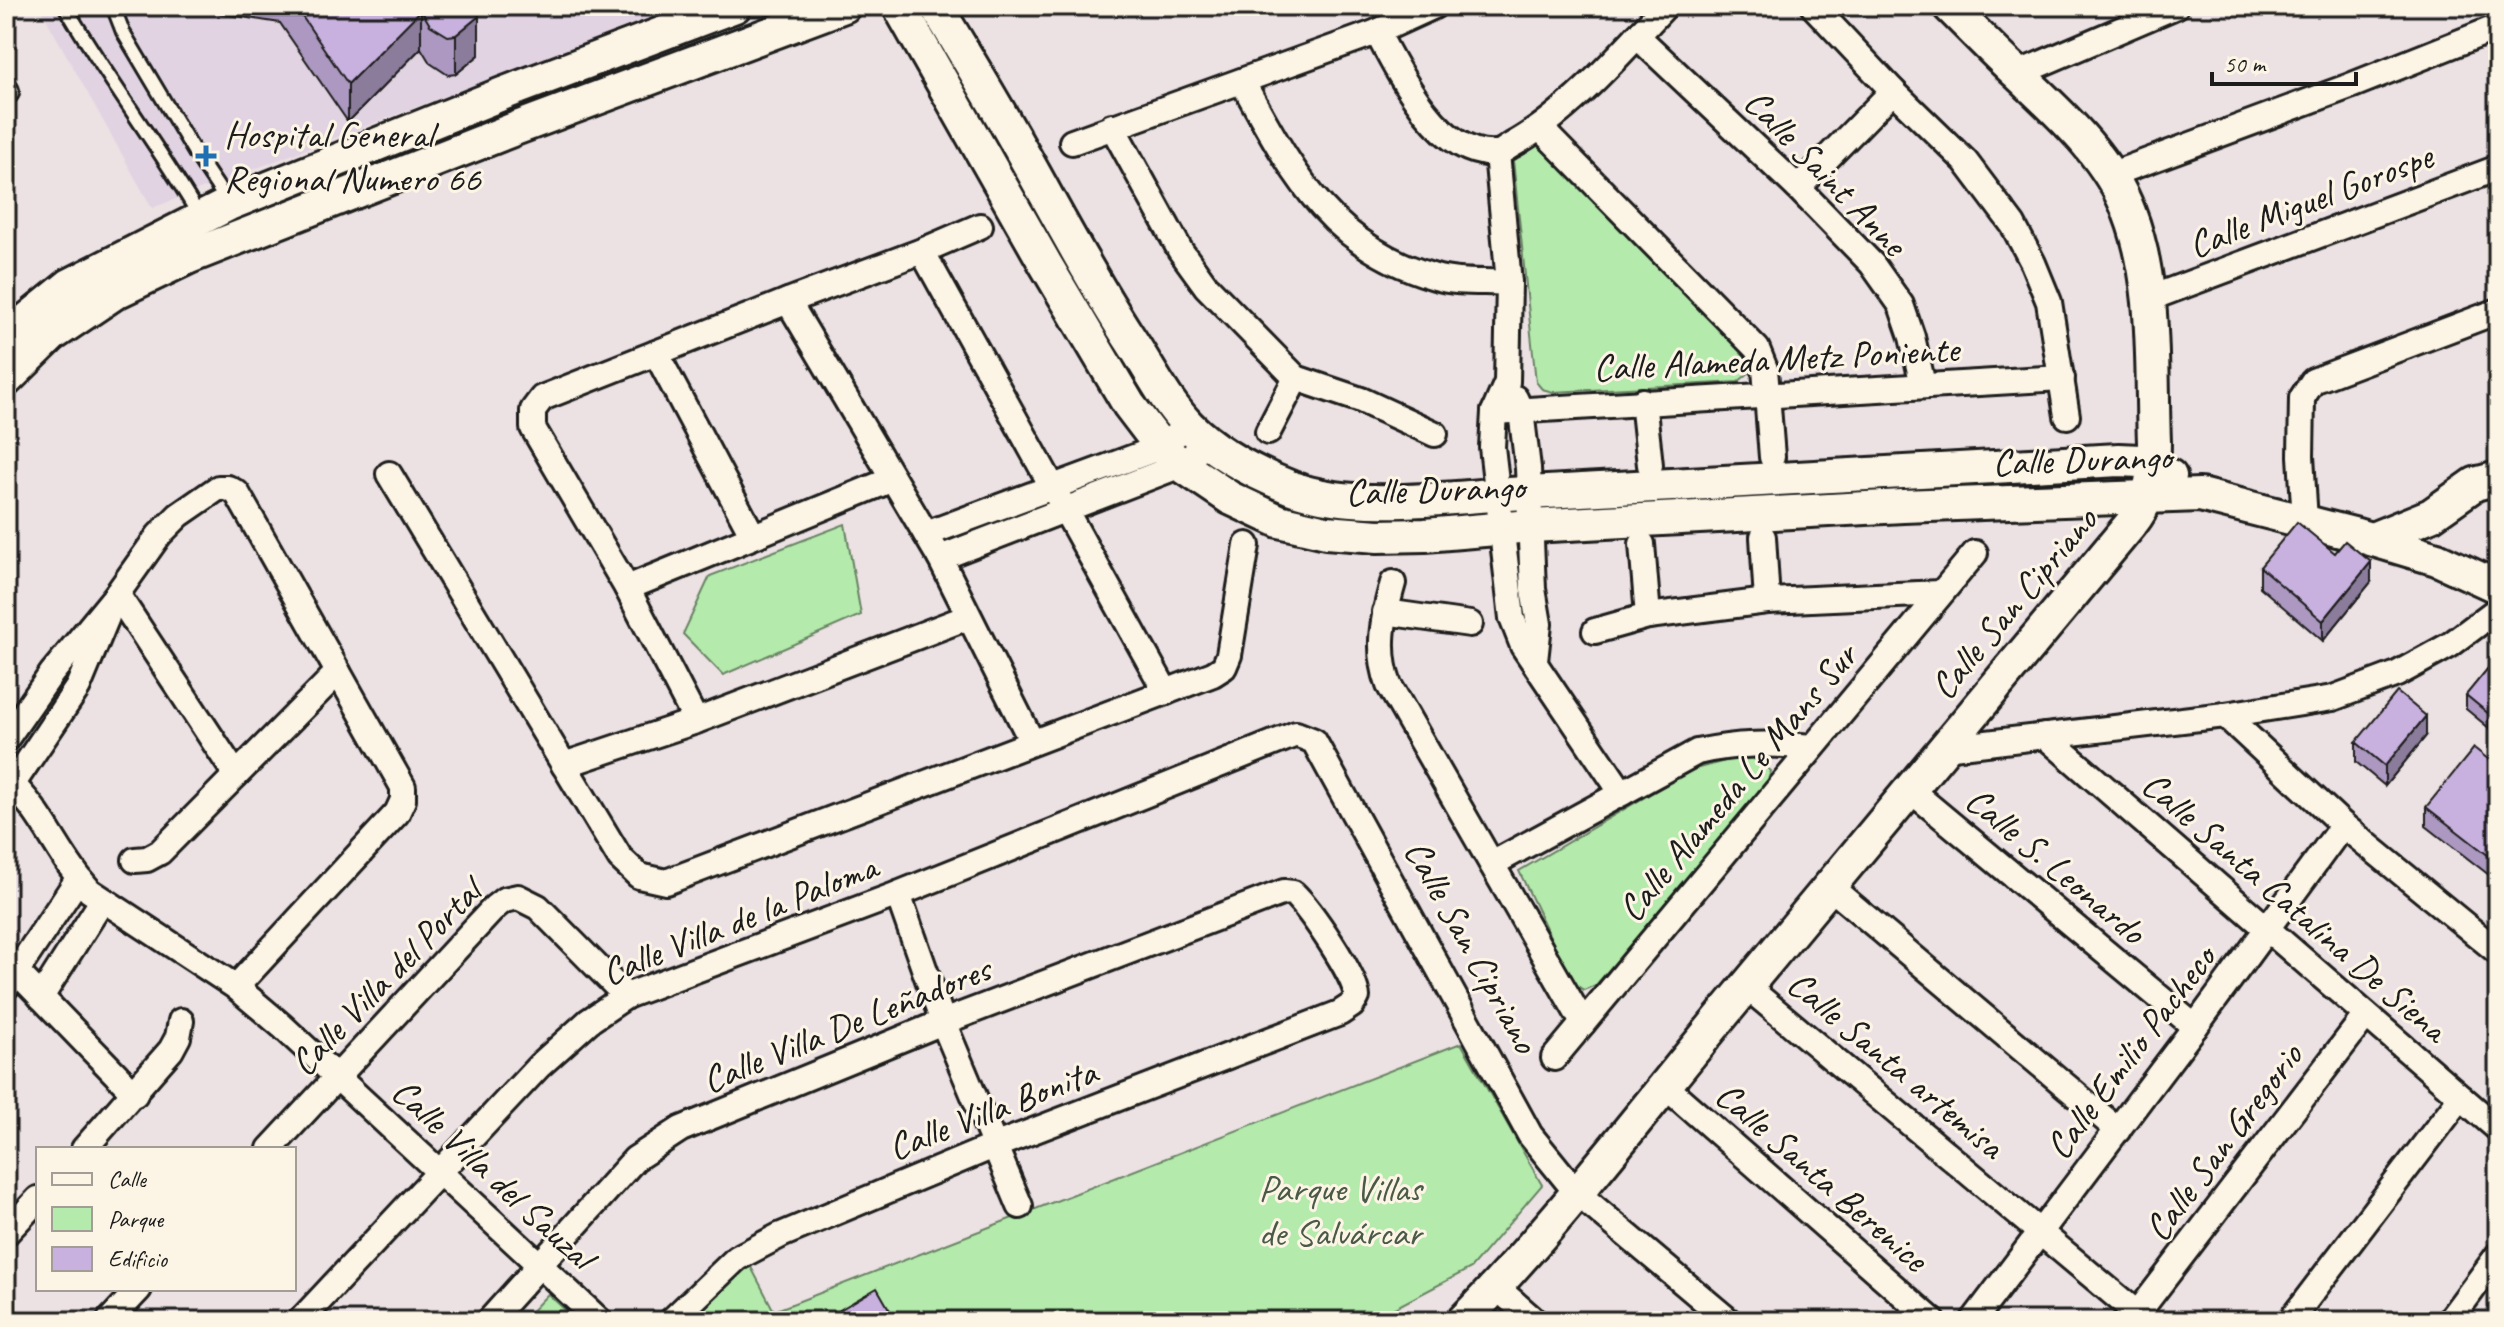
<svg xmlns="http://www.w3.org/2000/svg" width="2504" height="1327" font-family="Caveat,sans-serif">
	<style>
		.built { fill: #e1d3e2 }
		.green { fill: #b4eaac; stroke: #688364; stroke-width: 2 }
		.lines { fill: none; stroke-linecap: round; stroke-linejoin: round }
		.lane-casing { stroke: #1c1c1c; stroke-width: 18 }
		.street-casing { stroke: #1c1c1c; stroke-width: 30 }
		.secondary-casing { stroke: #1c1c1c; stroke-width: 38 }
		.lane { stroke: #fcf5e5; stroke-width: 12 }
		.street { stroke: #fcf5e5; stroke-width: 24 }
		.secondary { stroke: #fcf5e5; stroke-width: 32 }
		.wall { fill: #ac98c0; stroke: #1c1c1c; stroke-width: 2 }
		.shaded-wall { fill: #8c7c9c; stroke: #1c1c1c; stroke-width: 2 }
		.building { fill: #c8b1df; stroke: #1c1c1c; stroke-width: 2 }
		.poi-dot { fill: #1f6fb2; stroke: #fcf5e5; stroke-width: 3 }
		.labels { text-anchor: middle; stroke-width: 6; stroke-linejoin: round; paint-order: stroke }
		.poi-label { font-size: 38px; fill: #1c1c1c; stroke: #fcf5e5; text-anchor: start }
		.street-label { font-size: 38px; fill: #1c1c1c; stroke: #fcf5e5 }
		.park-label { font-size: 38px; fill: #4a5a47; stroke: #fcf5e5 }
	</style>
	<rect width="100%" height="100%" fill="#ece1e3"/>
	<filter id="ink" filterUnits="userSpaceOnUse"><feTurbulence type="fractalNoise" baseFrequency=".0125" numOctaves="2"/><feDisplacementMap in="SourceGraphic" scale="16" xChannelSelector="R" yChannelSelector="G"/><feConvolveMatrix kernelMatrix="1 2 1 2 8 2 1 2 1" color-interpolation-filters="sRGB"/></filter>
	<g filter="url(#ink)">
		<polygon class="built" points="39,6 680,6 152,208"/>
		<g class="green">
			<polygon points="1534,145 1544,146 1755,356 1749,373 1738,382 1553,392 1542,389 1536,382 1513,160 1519,152"/>
			<polygon points="845,524 861,615 723,675 683,634 710,576"/>
			<polygon points="1748,755 1771,771 1766,785 1596,985 1584,990 1572,983 1519,871 1691,770"/>
			<polygon points="1461,1043 1542,1185 1471,1268 1370,1321 690,1321 736,1273 751,1267 774,1311"/>
			<polygon points="548,1294 577,1321 522,1321"/>
		</g>
		<g class="lines">
			<defs>
				<g id="lane">
					<path d="M65 6C107 79 158 145 200 217"/>
					<polyline points="113,6 123,32 195,153 229,204"/>
				</g>
				<g id="street">
					<polyline points="1813,6 1893,91 1965,161 2013,225 2033,263 2049,302 2067,416"/>
					<path d="M1377 32C1398 72 1440 158 1496 153 1501 153 1507 148 1512 145 1567 115 1622 52 1665 6"/>
					<polyline points="1637,36 1798,188 1872,264 1901,305 1912,337 1923,385"/>
					<polyline points="2017,74 2176,6"/>
					<path d="M1242 81C1292 171 1328 246 1435 277 1458 284 1486 281 1509 283"/>
					<polyline points="6,91 6,92"/>
					<polyline points="1112,126 1180,250 1206,286 1296,378 1361,400 1435,434"/>
					<polyline points="1541,129 1757,349 1765,369 1772,457"/>
					<polyline points="1072,142 1377,32 1434,6"/>
					<polyline points="1497,153 1509,283 1507,382 1494,412 1492,447 1512,618 1523,646 1622,793"/>
					<polyline points="2110,175 2350,86 2498,27"/>
					<polyline points="1798,188 1893,91"/>
					<polyline points="922,251 1166,692"/>
					<polyline points="2148,299 2498,168"/>
					<polyline points="788,301 940,558 1032,742"/>
					<polyline points="656,353 753,536"/>
					<polyline points="1515,398 1521,411 1528,468 1533,589 1539,624 1535,661"/>
					<polyline points="1643,401 1650,465"/>
					<polyline points="1494,412 2062,378"/>
					<polyline points="1268,432 1296,378"/>
					<polyline points="389,474 620,858 639,876 666,882 1213,674 1224,667 1229,655 1247,545"/>
					<polyline points="2305,521 2301,456 2302,398 2313,381 2498,311"/>
					<polyline points="926,534 1161,447 1188,425"/>
					<polyline points="1763,537 1767,601"/>
					<polyline points="1642,544 1648,616"/>
					<polyline points="940,558 1181,465 1208,442"/>
					<path d="M1393 583C1383 618 1376 650 1389 685L1583 1023"/>
					<polyline points="627,588 893,479"/>
					<polyline points="117,594 236,775"/>
					<polyline points="1385,612 1470,624"/>
					<polyline points="1595,631 1648,616 1767,601 1940,593"/>
					<polyline points="2225,715 2343,825 2498,952"/>
					<polyline points="696,721 627,588 533,428 533,410 542,398 788,301 922,251 980,226"/>
					<polyline points="2045,736 2498,1129"/>
					<polyline points="6,739 52,673 117,594 159,535 179,515 218,488 228,488 237,493 403,787 403,800 397,813 236,987"/>
					<polyline points="1944,748 2225,715 2333,698 2397,674 2450,645 2498,609"/>
					<polyline points="564,765 696,721 968,617"/>
					<path d="M6 779C43 810 58 857 90 891L236 987 282 1026 600 1321"/>
					<polyline points="12,785 78,687 107,617"/>
					<polyline points="1909,789 2195,1027"/>
					<polyline points="135,860 147,859 160,852 338,672"/>
					<path d="M1492 864 1697 752C1737 743 1771 743 1812 747"/>
					<polyline points="1829,886 2118,1130"/>
					<polyline points="898,894 943,1022 1020,1206"/>
					<polyline points="17,972 135,1094"/>
					<polyline points="1746,986 2146,1321"/>
					<polyline points="6,987 78,879"/>
					<polyline points="41,997 102,901"/>
					<polyline points="1554,1058 1975,553"/>
					<polyline points="1664,1085 1933,1321"/>
					<polyline points="84,1149 171,1050 178,1037 181,1021"/>
					<polyline points="270,1149 495,907 504,900 518,897 538,907 626,996"/>
					<polyline points="6,1233 38,1199"/>
					<polyline points="1496,1287 1535,1321"/>
					<polyline points="2137,1314 2366,1015"/>
					<polyline points="109,1321 139,1289"/>
					<polyline points="300,1321 539,1066 589,1021 626,996 898,894 1296,734 1314,741 1530,1135 1577,1193 1729,1321"/>
					<path d="M489 1321 635 1159 681 1129 943 1022 1284 892 1293 893C1310 909 1356 976 1357 997L1352 1005 1340 1013 994 1146 781 1235 737 1258 671 1321"/>
					<polyline points="1973,1321 2195,1027 2343,825"/>
					<polyline points="2290,1321 2461,1097"/>
					<polyline points="2449,1321 2498,1255"/>
				</g>
				<g id="secondary">
					<polyline points="899,6 1046,265 1129,405 1161,447 1181,465 1230,498 1279,521 1326,532 1378,536 1425,535 1531,526 1903,506 2200,495 2357,535 2437,559 2498,587"/>
					<path d="M936 6C962 49 988 92 1013 136 1051 203 1086 271 1128 336 1148 366 1164 400 1189 426 1217 454 1256 474 1292 488 1349 509 1431 500 1491 495L2119 460 2140 461 2170 476"/>
					<polyline points="6,337 70,285 229,204 502,94 735,6"/>
					<polyline points="6,380 52,335 116,292 189,257 517,128 844,6"/>
					<polyline points="2372,539 2431,515 2475,484 2498,478"/>
					<path d="M1463 1321C1557 1224 1639 1116 1725 1012 1860 849 1996 687 2131 524 2152 498 2154 475 2154 442 2151 367 2157 284 2129 212 2108 156 2061 115 2019 75 1995 53 1972 29 1949 6"/>
				</g>
			</defs>
			<use href="#lane" class="lane-casing"/>
			<use href="#street" class="street-casing"/>
			<use href="#secondary" class="secondary-casing"/>
			<use href="#lane" class="lane"/>
			<use href="#street" class="street"/>
			<use href="#secondary" class="secondary"/>
		</g>
		<g class="wall">
			<polygon points="173,6 471,6 479,55 456,74 448,75 430,63 421,48 348,122 280,23"/>
			<polygon points="2260,567 2371,582 2323,641 2260,587"/>
			<polygon points="2498,656 2498,717 2489,728 2466,709 2466,695"/>
			<polygon points="2426,736 2385,786 2356,762 2356,742"/>
			<polygon points="2498,767 2498,882 2426,826 2426,807"/>
		</g>
		<g class="shaded-wall">
			<polygon points="421,10 421,48 348,122 348,84"/>
			<polygon points="479,16 479,55 456,74 456,35"/>
			<polygon points="2371,562 2371,582 2323,641 2323,621"/>
			<polygon points="2498,703 2498,717 2489,728 2489,714"/>
			<polygon points="2426,716 2426,736 2385,786 2385,766"/>
			<polygon points="2498,769 2498,788 2490,779"/>
		</g>
		<g class="building">
			<polygon points="295,6 471,6 479,16 456,35 448,36 430,25 421,10 348,84"/>
			<polygon points="2297,522 2335,553 2345,541 2371,562 2323,621 2260,567"/>
			<polygon points="2498,656 2498,703 2489,714 2466,695"/>
			<polygon points="2397,692 2426,716 2385,766 2356,742"/>
			<polygon points="2474,748 2498,767 2490,779 2498,786 2498,863 2426,807"/>
			<polygon points="877,1288 896,1321 821,1321"/>
		</g>
	</g>
	<path class="poi-dot" d="M202 144h8v8h8v8h-8v8h-8v-8h-8v-8h8z"/>
	<g class="labels">
		<g class="poi-label">
			<text x="224" y="147">Hospital General<tspan x="224" dy="44">Regional Numero 66</tspan></text>
		</g>
		<g class="street-label">
			<text transform="translate(1826 172) rotate(46)" y="13">Calle Saint Anne</text>
			<text transform="translate(2310 200) rotate(-21)" y="13">Calle Miguel Gorospe</text>
			<text transform="translate(1776 358) rotate(-3)" y="13">Calle Alameda Metz Poniente</text>
			<text transform="translate(2082 459) rotate(-2)" y="13">Calle Durango</text>
			<text transform="translate(1435 489) rotate(-2)" y="13">Calle Durango</text>
			<text transform="translate(2013 603) rotate(-50)" y="13">Calle San Cipriano</text>
			<text transform="translate(1737 782) rotate(-50)" y="13">Calle Alameda Le Mans Sur</text>
			<text transform="translate(2056 865) rotate(40)" y="13">Calle S. Leonardo</text>
			<text transform="translate(2295 906) rotate(41)" y="13">Calle Santa Catalina De Siena</text>
			<text transform="translate(739 919) rotate(-22)" y="13">Calle Villa de la Paloma</text>
			<text transform="translate(1472 946) rotate(61)" y="13">Calle San Cipriano</text>
			<text transform="translate(385 977) rotate(-46)" y="13">Calle Villa del Portal</text>
			<text transform="translate(846 1024) rotate(-22)" y="13">Calle Villa De Leñadores</text>
			<text transform="translate(2130 1052) rotate(-53)" y="13">Calle Emilio Pacheco</text>
			<text transform="translate(1896 1064) rotate(40)" y="13">Calle Santa artemisa</text>
			<text transform="translate(992 1109) rotate(-21)" y="13">Calle Villa Bonita</text>
			<text transform="translate(2223 1142) rotate(-53)" y="13">Calle San Gregorio</text>
			<text transform="translate(493 1173) rotate(43)" y="13">Calle Villa del Sauzal</text>
			<text transform="translate(1822 1176) rotate(41)" y="13">Calle Santa Berenice</text>
		</g>
		<g class="park-label">
			<text x="1340" y="1201">Parque Villas<tspan x="1340" dy="44">de Salvárcar</tspan></text>
		</g>
	</g>
	<rect width="2504" height="1327" fill="none" stroke="#fcf5e5" stroke-width="32"/>
	<rect x="16" y="16" width="2472" height="1295" fill="none" stroke="#1c1c1c" stroke-width="3" filter="url(#ink)"/>
	<rect x="36" y="1147" width="260" height="144" fill="#fcf5e5" stroke="#a29e95" stroke-width="2"/>
	<rect x="52" y="1173" width="40" height="12" fill="#fcf5e5" stroke="#a29e95" stroke-width="2"/>
	<text x="108" y="1187" font-size="24" fill="#1c1c1c">Calle</text>
	<rect x="52" y="1207" width="40" height="24" fill="#b4eaac" stroke="#a29e95" stroke-width="2"/>
	<text x="108" y="1227" font-size="24" fill="#1c1c1c">Parque</text>
	<rect x="52" y="1247" width="40" height="24" fill="#c8b1df" stroke="#a29e95" stroke-width="2"/>
	<text x="108" y="1267" font-size="24" fill="#1c1c1c">Edificio</text>
	<path d="M2212 72v12h144v-12" fill="none" stroke="#1c1c1c" stroke-width="4"/>
	<text x="2224" y="72" font-size="24" fill="#1c1c1c" stroke="#fcf5e5" stroke-width="6" paint-order="stroke">50 m</text>
</svg>
